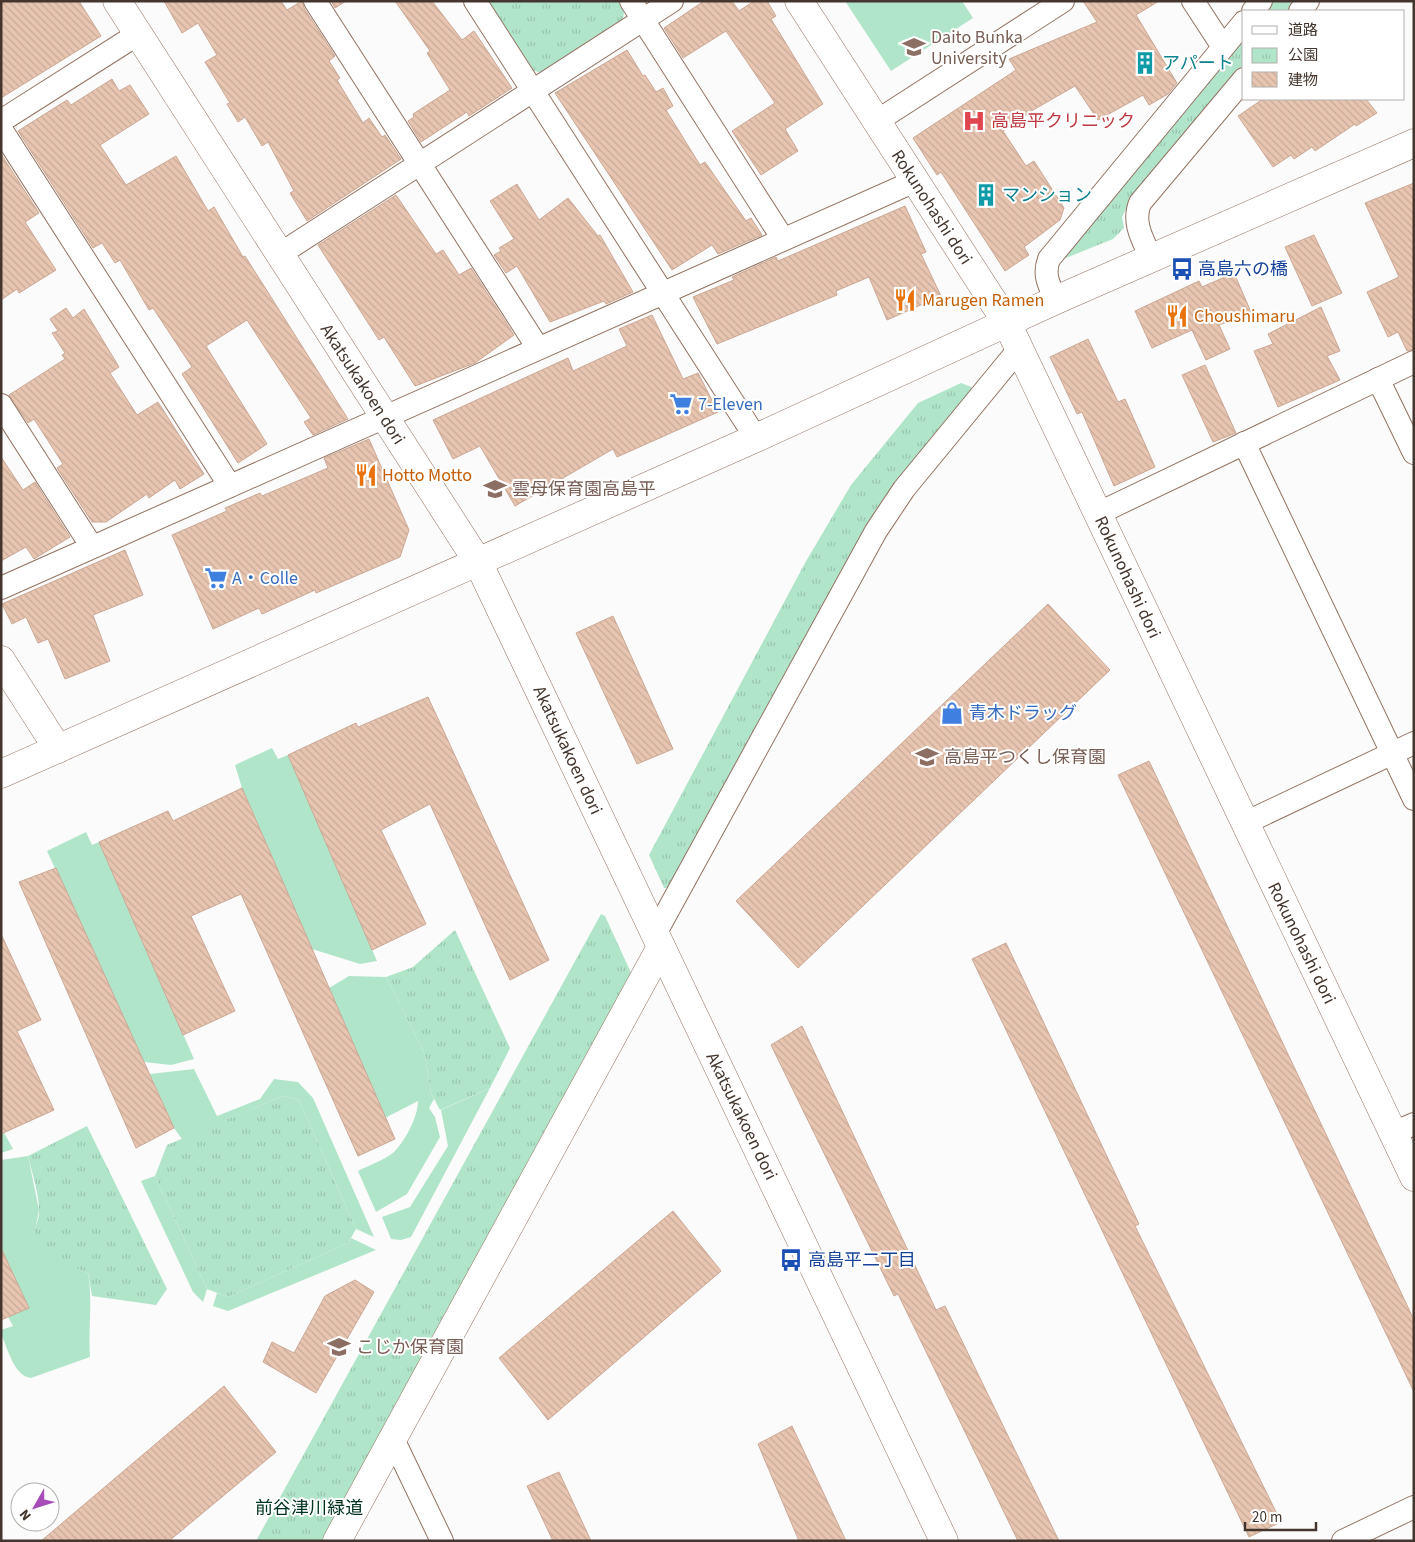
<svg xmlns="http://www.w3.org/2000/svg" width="1415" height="1542" font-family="'Source Sans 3','Noto Sans JP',sans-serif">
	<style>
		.grass { fill: #b1e5ca }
		.park { fill: url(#park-tufts) }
		.building { fill: url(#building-back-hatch); stroke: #cba895 }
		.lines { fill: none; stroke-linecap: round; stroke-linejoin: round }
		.minor-casing { stroke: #947361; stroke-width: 24 }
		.tertiary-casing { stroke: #947361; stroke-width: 29 }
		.minor { stroke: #fff; stroke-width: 22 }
		.tertiary { stroke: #fff; stroke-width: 28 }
		.labels { text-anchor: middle; stroke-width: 4; stroke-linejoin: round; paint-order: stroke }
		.education-label { font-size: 18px; fill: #785e54; stroke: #fff; text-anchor: start }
		.culture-label { font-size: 18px; fill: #0d838f; stroke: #fff; text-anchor: start }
		.health-label { font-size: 18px; fill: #be3a42; stroke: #fff; text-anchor: start }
		.street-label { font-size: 18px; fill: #44362e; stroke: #fff }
		.transit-label { font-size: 18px; fill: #164399; stroke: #fff; text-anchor: start }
		.food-label { font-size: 18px; fill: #c56008; stroke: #fff; text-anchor: start }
		.shop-label { font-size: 18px; fill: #366cbe; stroke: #fff; text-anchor: start }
		.park-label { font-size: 18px; fill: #003320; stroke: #fff }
	</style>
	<defs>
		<pattern id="park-tufts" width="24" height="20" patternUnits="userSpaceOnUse" patternTransform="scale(1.25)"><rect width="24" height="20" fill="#b1e5ca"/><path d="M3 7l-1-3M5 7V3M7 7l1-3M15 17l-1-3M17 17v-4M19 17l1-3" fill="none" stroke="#99c5ae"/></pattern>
		<pattern id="building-back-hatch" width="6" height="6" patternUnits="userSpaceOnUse" patternTransform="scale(1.25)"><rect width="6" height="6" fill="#e8c5b0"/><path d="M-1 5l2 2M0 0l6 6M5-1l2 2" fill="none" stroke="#c8aa98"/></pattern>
	</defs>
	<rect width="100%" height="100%" fill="#fbfbfb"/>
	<g class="grass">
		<polygon points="845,1 962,1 973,18 891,71"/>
		<polygon points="272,748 278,759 288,755 377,961 360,964 312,949 242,788 235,765"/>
		<polygon points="86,832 92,845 99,842 194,1059 171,1065 144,1062 47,851"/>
		<path d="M349 976 386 977 425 1055 431 1093 434 1099 429 1108 435 1117 440 1137 407 1194 376 1212 358 1171C369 1165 385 1160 394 1152 405 1141 418 1117 418 1101L385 1118 329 988Z"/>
		<polygon points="194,1069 217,1116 260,1099 274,1079 298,1082 313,1098 374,1237 356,1229 299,1100 282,1096 182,1139 174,1128 150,1074"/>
		<polygon points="490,1088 411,1237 401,1240 391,1239 382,1217 410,1207 448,1146 441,1110"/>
		<polygon points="1,1127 13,1149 1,1153"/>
		<path d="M28 1156 39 1210 34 1236 77 1269 88 1273C93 1301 88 1328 90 1357L31 1378C14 1376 8 1349 1 1334V1330L13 1326 8 1317 28 1308 1 1248V1160Z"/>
		<polygon points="155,1176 207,1289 203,1302 193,1292 141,1181"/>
		<polygon points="351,1238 376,1250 228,1311 213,1306 217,1293 228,1297 348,1243"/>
	</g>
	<g class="park">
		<polygon points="487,1 618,1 624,11 623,21 542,73 531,70"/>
		<polygon points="1270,1 1299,1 1291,11 1262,11"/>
		<polygon points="1244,33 1244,67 1127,207 1122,217 1124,228 1113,239 1066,258 1059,255"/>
		<polygon points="961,383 976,389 899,487 671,888 664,888 649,855 805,563 851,485 918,403"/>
		<polygon points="601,914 605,916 632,975 325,1541 256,1541"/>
		<polygon points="455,930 510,1048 490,1088 440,1110 431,1093 425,1055 386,977 413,967"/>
		<polygon points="282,1096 299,1100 356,1229 348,1243 228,1297 207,1289 155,1176 167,1145"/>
		<path d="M87 1126 167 1289 156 1305 92 1296 88 1273 77 1269 69 1273C51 1267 36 1257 34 1236 34 1228 40 1219 39 1210 39 1193 32 1173 28 1156Z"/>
	</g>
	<g class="building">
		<polygon points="1,1 79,1 101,36 1,98"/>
		<polygon points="164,1 281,1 287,10 302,1 304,8 335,56 329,61 340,78 337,80 363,123 369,118 382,137 385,135 401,159 307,221 290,193 294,191 268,142 262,146 245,117 238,122 227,104 230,103 205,62 217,55 198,23 182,33"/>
		<polygon points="331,1 346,1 335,8"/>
		<polygon points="395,1 432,1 462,40 474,31 512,88 469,116 467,112 421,142 408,121 414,117 413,114 450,90 427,53 430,51"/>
		<polygon points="704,1 732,1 739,11 754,1 767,1 776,16 771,19 823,104 785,129 798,151 761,175 732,131 775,103 726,31 683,58 664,28"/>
		<polygon points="1083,1 1159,1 1136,15 1177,83 1168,94 1149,105 1143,95 1098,120 1075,86 1033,110 1003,131 1026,166 1034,161 1064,208 1060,220 1024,247 1029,255 1005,271 941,172 937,175 913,138 1016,70 1009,59 1097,22"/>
		<polygon points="627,50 643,76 645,75 656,92 663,88 673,106 666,110 700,165 705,162 746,221 751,218 762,235 718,254 712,245 672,270 555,93"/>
		<polygon points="112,79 119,91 130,85 149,114 100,145 126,185 176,156 208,211 214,207 243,257 245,256 348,419 313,435 304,422 311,418 247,320 206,346 267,444 238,463 182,374 192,367 153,308 149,310 120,260 115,263 102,243 93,248 18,131 67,100 71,105"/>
		<polygon points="1263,99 1366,99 1377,113 1356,126 1355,124 1315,151 1312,147 1294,159 1291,155 1273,167 1238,116"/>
		<polygon points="1,154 39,213 25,222 56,270 19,293 17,289 1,300"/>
		<polygon points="1414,183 1414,349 1407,351 1398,332 1388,337 1367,292 1399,277 1365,203"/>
		<polygon points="517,184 539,220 568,198 598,236 600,235 633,292 606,304 604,301 550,322 517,266 506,273 494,255 501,251 499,248 514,239 490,201"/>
		<polygon points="396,195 436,254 443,250 459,275 471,268 514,335 475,363 415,386 384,337 379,340 318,245"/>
		<polygon points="905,206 926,252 921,254 941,296 887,320 869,277 836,291 837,295 717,344 693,297 734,280 732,277 776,257 778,261"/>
		<polygon points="1314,235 1342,293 1312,306 1285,247"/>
		<polygon points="1234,273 1251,312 1219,325 1230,349 1206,360 1192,330 1152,348 1135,311 1199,281 1202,287"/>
		<polygon points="1321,307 1340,351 1327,356 1340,380 1278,407 1254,351 1273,344 1268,334"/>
		<polygon points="66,308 73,318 84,309 119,367 110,373 137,415 158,402 204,474 180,489 175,480 149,498 147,494 106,522 92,522 57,468 63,464 34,419 28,423 9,395 65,359 62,355 65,353 52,333 58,331 50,319"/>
		<polygon points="652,315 683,379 698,373 718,412 617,457 613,449 515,506 480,446 453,459 433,420 568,358 573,371 627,346 619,329"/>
		<polygon points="1088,339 1118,402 1125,399 1155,467 1114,486 1082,412 1077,414 1050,357"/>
		<polygon points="1205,365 1236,433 1213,442 1182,375"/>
		<polygon points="369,439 409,530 400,557 316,593 315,590 262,614 259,608 213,629 172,535 227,511 225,508 260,493 262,496 328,468 324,458"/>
		<polygon points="1,457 23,490 35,482 70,537 34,559 26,547 1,561"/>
		<polygon points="125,550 143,595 93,615 110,661 65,679 48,639 38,643 26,617 12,624 2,604"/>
		<polygon points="1048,604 1110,670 798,968 736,901"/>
		<polygon points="613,616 673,749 637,764 576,633"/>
		<polygon points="428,697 549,960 510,980 430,804 381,830 426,924 372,950 288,755 356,723 358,727"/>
		<polygon points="1149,761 1414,1320 1414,1392 1118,775"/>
		<polygon points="242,788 395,1139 358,1156 241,894 191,916 235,1011 183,1035 99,842 168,811 173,821"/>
		<polygon points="56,868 174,1128 136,1148 19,882"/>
		<polygon points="1,934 41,1020 17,1031 54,1110 1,1134"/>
		<polygon points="1006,943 1139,1224 1135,1226 1281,1522 1249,1537 972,959"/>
		<polygon points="802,1026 936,1310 945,1306 1059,1541 1018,1541 898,1294 894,1296 771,1045"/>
		<polygon points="673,1211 721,1271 548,1420 499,1358"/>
		<polygon points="1,1248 29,1308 1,1320"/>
		<polygon points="355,1280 374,1292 316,1393 263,1362 272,1342 294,1353 325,1296"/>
		<polygon points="224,1386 276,1452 169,1541 41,1541"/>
		<polygon points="792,1426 846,1541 799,1541 758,1444"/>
		<polygon points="559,1472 591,1541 553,1541 527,1486"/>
	</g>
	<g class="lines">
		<defs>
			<g id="minor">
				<polyline points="315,1 538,348"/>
				<polyline points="475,1 756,438"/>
				<polyline points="631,1 783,239"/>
				<polyline points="1193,1 1223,47"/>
				<polyline points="1253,11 1261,1"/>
				<polyline points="1300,11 1308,1"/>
				<polyline points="1,121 138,34"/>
				<polyline points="877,121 1063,1"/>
				<polyline points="1,129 230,486"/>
				<polyline points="280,254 672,1"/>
				<path d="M1151 258C1143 240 1132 223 1140 203L1244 79"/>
				<path d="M1056 300C1049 285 1043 275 1049 259L1244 22"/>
				<polyline points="1378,379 1414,453"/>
				<polyline points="1,405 92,547"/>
				<polyline points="1244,443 1414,799"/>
				<polyline points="1097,514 1414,362"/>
				<polyline points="1,588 915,181"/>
				<polyline points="1245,823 1414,743"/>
				<polyline points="655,934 876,531 904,489 1019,349"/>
				<polyline points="1393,1133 1414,1124"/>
				<polyline points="393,1439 442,1541"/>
				<polyline points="1343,1541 1414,1507"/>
			</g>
			<g id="tertiary">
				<polyline points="117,1 478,562 944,1541"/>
				<polyline points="799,1 1007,323 1414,1177"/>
				<polyline points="1,660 58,749"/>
				<polyline points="1,774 756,438 1056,300 1414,143"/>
				<polyline points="337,1541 661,947"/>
			</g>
		</defs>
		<use href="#minor" class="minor-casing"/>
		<use href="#tertiary" class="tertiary-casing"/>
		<use href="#minor" class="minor"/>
		<use href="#tertiary" class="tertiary"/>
	</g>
	<defs>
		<symbol id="university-bare" viewBox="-9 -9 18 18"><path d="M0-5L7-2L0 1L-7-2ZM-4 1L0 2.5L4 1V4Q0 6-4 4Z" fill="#8d6e63" stroke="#fff" stroke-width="2.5" paint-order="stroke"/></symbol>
		<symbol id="building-bare" viewBox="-9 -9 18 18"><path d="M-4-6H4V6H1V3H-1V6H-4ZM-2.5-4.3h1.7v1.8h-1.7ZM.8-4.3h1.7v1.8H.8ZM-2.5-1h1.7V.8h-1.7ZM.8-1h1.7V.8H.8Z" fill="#0f9aa8" stroke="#fff" stroke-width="2.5" paint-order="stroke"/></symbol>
		<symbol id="hospital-bare" viewBox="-9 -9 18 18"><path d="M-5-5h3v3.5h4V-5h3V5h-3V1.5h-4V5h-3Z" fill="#e0444e" stroke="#fff" stroke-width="2.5" paint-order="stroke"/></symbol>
		<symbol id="bus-bare" viewBox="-9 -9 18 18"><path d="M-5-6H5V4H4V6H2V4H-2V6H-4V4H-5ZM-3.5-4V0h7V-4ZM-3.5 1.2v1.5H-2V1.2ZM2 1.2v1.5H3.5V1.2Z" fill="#1a4fb4" stroke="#fff" stroke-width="2.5" paint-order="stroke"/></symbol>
		<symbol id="restaurant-bare" viewBox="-9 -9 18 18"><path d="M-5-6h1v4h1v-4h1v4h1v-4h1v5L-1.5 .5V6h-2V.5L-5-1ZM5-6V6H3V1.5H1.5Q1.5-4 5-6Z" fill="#e8710a" stroke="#fff" stroke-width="2.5" paint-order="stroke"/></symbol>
		<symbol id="supermarket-bare" viewBox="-9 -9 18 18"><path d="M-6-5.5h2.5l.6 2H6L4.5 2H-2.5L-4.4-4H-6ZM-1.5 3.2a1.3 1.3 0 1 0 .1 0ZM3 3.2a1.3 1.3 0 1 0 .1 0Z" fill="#3f7fe0" stroke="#fff" stroke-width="2.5" paint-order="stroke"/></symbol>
		<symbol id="school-bare" viewBox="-9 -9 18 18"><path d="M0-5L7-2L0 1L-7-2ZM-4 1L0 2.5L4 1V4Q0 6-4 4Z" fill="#8d6e63" stroke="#fff" stroke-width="2.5" paint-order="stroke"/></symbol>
		<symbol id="shop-bare" viewBox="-9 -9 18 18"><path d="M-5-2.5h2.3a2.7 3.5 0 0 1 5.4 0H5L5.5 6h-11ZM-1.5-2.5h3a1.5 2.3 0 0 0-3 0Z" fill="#3f7fe0" stroke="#fff" stroke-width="2.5" paint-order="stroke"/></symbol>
	</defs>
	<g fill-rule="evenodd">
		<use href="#university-bare" x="898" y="31" width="32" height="32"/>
		<use href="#building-bare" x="1129" y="47" width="32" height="32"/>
		<use href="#hospital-bare" x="958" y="105" width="32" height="32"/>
		<use href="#building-bare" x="970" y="179" width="32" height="32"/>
		<use href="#bus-bare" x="1166" y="253" width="32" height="32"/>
		<use href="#restaurant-bare" x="889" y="284" width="32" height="32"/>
		<use href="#restaurant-bare" x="1161" y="300" width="32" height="32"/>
		<use href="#supermarket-bare" x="665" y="388" width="32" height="32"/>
		<use href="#restaurant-bare" x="350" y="459" width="32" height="32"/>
		<use href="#school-bare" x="479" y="473" width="32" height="32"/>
		<use href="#supermarket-bare" x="200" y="562" width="32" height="32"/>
		<use href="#shop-bare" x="936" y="697" width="32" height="32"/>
		<use href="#school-bare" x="911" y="741" width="32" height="32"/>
		<use href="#bus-bare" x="775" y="1244" width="32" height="32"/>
		<use href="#school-bare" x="323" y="1331" width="32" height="32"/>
	</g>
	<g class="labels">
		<g class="education-label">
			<text x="931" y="43">Daito Bunka<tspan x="931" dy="21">University</tspan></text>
			<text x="512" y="495">雲母保育園高島平</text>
			<text x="944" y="763">高島平つくし保育園</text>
			<text x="356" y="1353">こじか保育園</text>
		</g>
		<g class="culture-label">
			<text x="1162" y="69">アパート</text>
			<text x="1002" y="201">マンション</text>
		</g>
		<g class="health-label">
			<text x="991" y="127">高島平クリニック</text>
		</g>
		<g class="street-label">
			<text transform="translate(932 207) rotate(57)" y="6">Rokunohashi dori</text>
			<text transform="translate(363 384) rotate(57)" y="6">Akatsukakoen dori</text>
			<text transform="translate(1128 577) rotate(65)" y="6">Rokunohashi dori</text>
			<text transform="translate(568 750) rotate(65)" y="6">Akatsukakoen dori</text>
			<text transform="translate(1302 943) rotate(64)" y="6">Rokunohashi dori</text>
			<text transform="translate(742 1116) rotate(64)" y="6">Akatsukakoen dori</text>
		</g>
		<g class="transit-label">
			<text x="1198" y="275">高島六の橋</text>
			<text x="808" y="1266">高島平二丁目</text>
		</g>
		<g class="food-label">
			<text x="922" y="306">Marugen Ramen</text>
			<text x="1194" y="322">Choushimaru</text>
			<text x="382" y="481">Hotto Motto</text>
		</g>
		<g class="shop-label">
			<text x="698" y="410">7-Eleven</text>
			<text x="232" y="584">A・Colle</text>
			<text x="969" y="719">青木ドラッグ</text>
		</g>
		<g class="park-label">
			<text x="309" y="1514">前谷津川緑道</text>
		</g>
	</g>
	<rect width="1415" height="1542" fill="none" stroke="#44362e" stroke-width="5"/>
	<rect x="1242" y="10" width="162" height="90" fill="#ffffff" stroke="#b4afab"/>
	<rect x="1252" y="26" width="25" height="8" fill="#ffffff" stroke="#b4afab"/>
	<text x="1288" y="35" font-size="15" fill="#44362e">道路</text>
	<rect x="1252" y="48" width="25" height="15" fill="url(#park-tufts)" stroke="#b4afab"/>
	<text x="1288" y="60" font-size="15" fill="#44362e">公園</text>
	<rect x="1252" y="72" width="25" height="15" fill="url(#building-back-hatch)" stroke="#b4afab"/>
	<text x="1288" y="85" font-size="15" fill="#44362e">建物</text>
	<g transform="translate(35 1507) rotate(231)"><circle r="24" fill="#ffffff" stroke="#b4afab"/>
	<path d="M0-4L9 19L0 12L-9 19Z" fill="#a64db8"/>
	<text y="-8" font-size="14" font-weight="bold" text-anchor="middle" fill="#44362e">N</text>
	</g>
	<path d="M1245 1522v8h71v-8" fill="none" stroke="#44362e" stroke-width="2.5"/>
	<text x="1252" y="1522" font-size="15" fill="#44362e" stroke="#ffffff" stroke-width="4" paint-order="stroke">20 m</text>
</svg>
